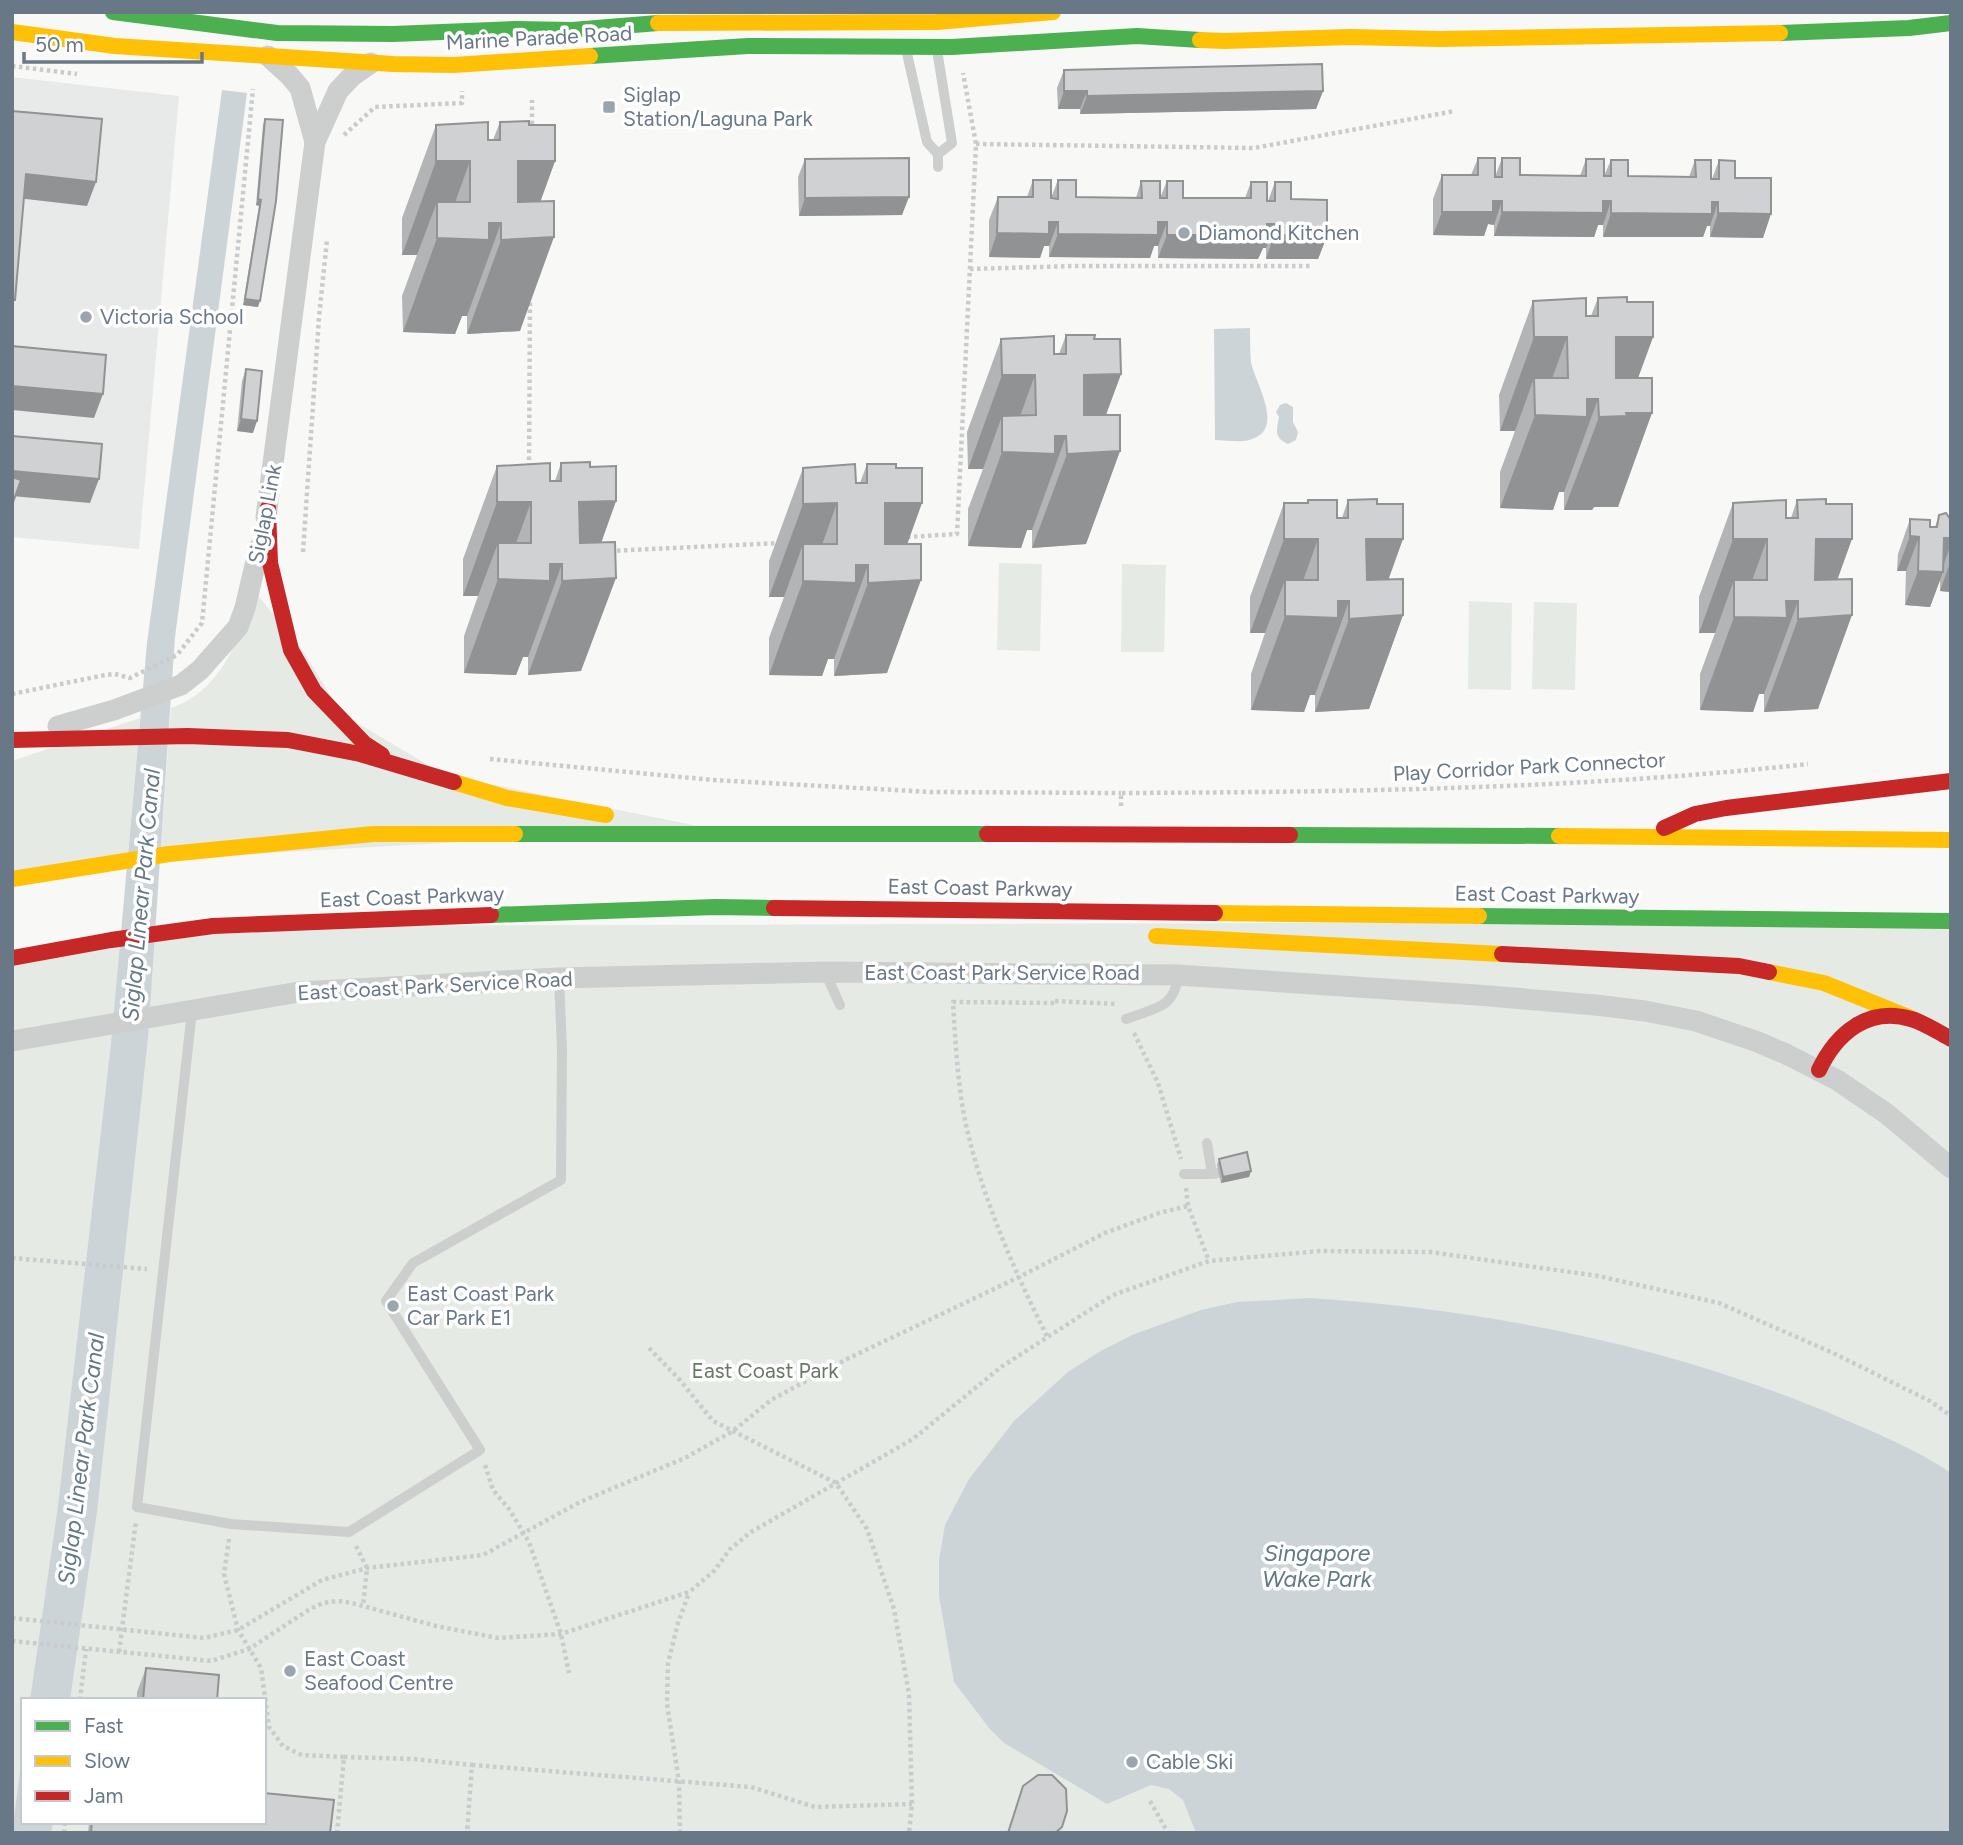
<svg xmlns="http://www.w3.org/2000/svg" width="1963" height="1845" font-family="Figtree,sans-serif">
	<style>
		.built { fill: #e8eaea }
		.green { fill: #e6eae5; fill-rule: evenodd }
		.water { fill: #cdd4d8 }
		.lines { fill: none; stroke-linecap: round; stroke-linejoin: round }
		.path { stroke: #cacbcc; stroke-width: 4.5; stroke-dasharray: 3.5 3.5; stroke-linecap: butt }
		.lane { stroke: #cdcece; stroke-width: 10 }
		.street { stroke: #cdcece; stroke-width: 21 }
		.fast { stroke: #4caf50; stroke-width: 16 }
		.slow { stroke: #ffc107; stroke-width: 16 }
		.jam { stroke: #c62828; stroke-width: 16 }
		.wall { fill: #b2b4b5 }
		.shaded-wall { fill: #919293 }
		.building { fill: #cfd1d2; stroke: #919293; stroke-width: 2 }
		.poi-dot { fill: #9aa5ae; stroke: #fff; stroke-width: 2.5 }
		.labels { text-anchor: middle; stroke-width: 7; stroke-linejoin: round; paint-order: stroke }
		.street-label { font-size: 21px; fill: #687887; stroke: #fff }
		.poi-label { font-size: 21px; fill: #687887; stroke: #fff; text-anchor: start }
		.park-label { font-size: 21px; fill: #667963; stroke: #fff }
		.water-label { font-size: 23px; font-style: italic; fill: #647983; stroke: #fff }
	</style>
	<rect width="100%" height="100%" fill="#f8f8f7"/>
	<polygon class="built" points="12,77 179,96 139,549 12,537"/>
	<g class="green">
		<polygon points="999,563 1042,564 1040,651 997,650"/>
		<polygon points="1122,564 1166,565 1164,652 1121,652"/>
		<path d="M256 593 303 651 342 714 445 775 708 828 160 859 171 708C221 692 239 638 256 593Z"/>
		<polygon points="1469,601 1512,603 1511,690 1468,689"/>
		<polygon points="1534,602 1577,603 1575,690 1532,689"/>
		<polygon points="140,718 127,865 12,884 12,761"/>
		<path d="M1951 921V1833H12V962L213 926ZM23 1700H264V1822H23Z"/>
	</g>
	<g class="water">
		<polygon points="222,90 247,93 175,637 148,1038 97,1512 70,1700 30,1700 58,1506 111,1044 147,643"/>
		<path d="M1250 328C1250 339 1250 351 1251 362 1255 383 1287 431 1249 440 1239 443 1225 440 1215 440L1214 329Z"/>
		<path d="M1286 403 1293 407V422L1298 432 1296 440 1288 444C1273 437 1277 430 1279 417L1276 412 1280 405Z"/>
		<path d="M1310 1298C1491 1310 1674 1346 1841 1418 1878 1434 1918 1450 1951 1473V1833H1196L1183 1800 1169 1789 1151 1785 1107 1804 1004 1743 989 1728 954 1682 939 1596V1560L945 1525 969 1479 1014 1421 1068 1372 1099 1352 1132 1335 1201 1310 1237 1302Z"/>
		<polygon points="23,1748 23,1822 53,1822 51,1833 12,1833"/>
	</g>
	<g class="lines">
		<g class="path">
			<polyline points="12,66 77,74"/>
			<polyline points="532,131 532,100"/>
			<polyline points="344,135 375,107 462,103 462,91"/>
			<polyline points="976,144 1254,148 1455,111"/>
			<polyline points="970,269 1075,266 1312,266"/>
			<polyline points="529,467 530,300"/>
			<polyline points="907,537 957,534 976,144 963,73"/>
			<polyline points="610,551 779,543"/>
			<polyline points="303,552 319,317 327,240"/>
			<polyline points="12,694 105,675 115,674 130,678 177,655 202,623 253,89"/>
			<polyline points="490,759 713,780 931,792 1121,793"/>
			<path d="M1121 806V793C1350 792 1580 789 1808 764"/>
			<polyline points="1055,1001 1118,1004"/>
			<polyline points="1134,1033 1158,1083 1181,1159"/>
			<polyline points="1186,1188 1188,1206 1209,1261"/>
			<polyline points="12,1258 147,1269"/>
			<path d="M1047 1336C1012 1267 975 1181 962 1104 957 1070 955 1036 953 1002L1055 1003"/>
			<polyline points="649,1348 679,1379 713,1421 836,1483 867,1529 894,1609 909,1694 912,1804 909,1833"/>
			<polyline points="485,1465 493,1490 509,1509 529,1542 561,1634 569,1673"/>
			<polyline points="229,1539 224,1574 238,1630 261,1668 269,1727 283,1746 302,1755 344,1757 337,1833"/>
			<polyline points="356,1546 367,1568 363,1606"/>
			<polyline points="12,1618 204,1638 238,1630 322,1580 367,1568 483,1555 580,1502 685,1458 733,1431 771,1400 847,1359 1017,1278 1105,1233 1159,1213 1188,1206"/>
			<polyline points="12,1641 211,1661 249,1649 310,1609 323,1603 338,1601 352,1603 436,1626 498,1638 561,1634 689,1592 714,1571 730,1549 751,1532 913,1439 1001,1367 1113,1295 1209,1261 1320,1251 1430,1252 1598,1276 1719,1303 1833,1353 1930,1401 1951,1416"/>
			<polyline points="119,1652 136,1521"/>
			<polyline points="80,1700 86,1649"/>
			<polyline points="344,1757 413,1759 472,1765 467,1833"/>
			<polyline points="472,1765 751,1787 815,1807 912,1804"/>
			<polyline points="1150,1801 1168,1833"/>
			<polyline points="64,1833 65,1822"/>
			<polyline points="680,1833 679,1782 667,1704 668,1663 678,1623 689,1593"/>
		</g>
		<g class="lane">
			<polyline points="906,49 927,142 938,154 938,167"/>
			<polyline points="937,50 952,143 938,154"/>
			<polyline points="825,972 840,1005"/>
			<polyline points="192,1011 137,1507 231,1524 349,1532 480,1450 386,1301 413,1263 561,1180 562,1049 559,978"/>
			<path d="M1126 1019C1154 1008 1175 1009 1178 975"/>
			<polyline points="1207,1143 1212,1174"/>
			<polyline points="1184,1174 1212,1174 1230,1171"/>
		</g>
		<g class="street">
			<polyline points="268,56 289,75 300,88 315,142"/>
			<polyline points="266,517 315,142 338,91 352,76 371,63"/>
			<polyline points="58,726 114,710 181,685 200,670 238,627 245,608 259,548"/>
			<polyline points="12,1041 299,992 559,978 824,972 1178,975 1477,995 1595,1005 1645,1011 1696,1021 1758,1042 1788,1055 1837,1080 1887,1114 1951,1168"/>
		</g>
		<g class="fast">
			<polyline points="113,12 277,33 393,34 515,29 572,30 658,23"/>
			<polyline points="1780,33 1909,28 1951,23"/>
			<polyline points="590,56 748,46 952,47 1137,36 1200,40"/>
			<polyline points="515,834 987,834"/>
			<polyline points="1290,835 1559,836"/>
			<polyline points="491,915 715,907 774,908"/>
			<polyline points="1479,916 1951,921"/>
		</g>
		<g class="slow">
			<polyline points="658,23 937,22 1053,12"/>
			<polyline points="12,32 115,46 393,64 454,65 590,56"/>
			<polyline points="1200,40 1225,41 1350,37 1440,39 1780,33"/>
			<polyline points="454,782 507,798 606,815"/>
			<polyline points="1559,836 1951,840"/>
			<polyline points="12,879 169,854 373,834 515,834"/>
			<polyline points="1215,913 1479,916"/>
			<polyline points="1156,936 1502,954"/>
			<polyline points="1769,972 1824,983 1913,1019"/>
		</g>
		<g class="jam">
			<polyline points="268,508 270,563 291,650 314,691 365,744 382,755"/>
			<polyline points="12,740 188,736 288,740 360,754 454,782"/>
			<polyline points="1664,828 1695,814 1726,808 1951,781"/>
			<polyline points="987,834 1290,835"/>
			<polyline points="774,908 1215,913"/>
			<polyline points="1502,954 1739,966 1769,972"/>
			<polyline points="12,958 111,940 213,926 491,915"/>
			<path d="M1819 1070C1836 1034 1868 1006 1911 1019 1925 1023 1938 1032 1951 1039"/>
		</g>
	</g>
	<g class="wall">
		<polygon points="1064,70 1323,91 1316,109 1080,114 1080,109 1058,109 1057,88"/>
		<polygon points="265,119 258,307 243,305 259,206 256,205 263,125"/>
		<polygon points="500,122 529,125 555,161 540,201 520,331 467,334 467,316 462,316 455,334 403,332 402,296 417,255 402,255 402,218 436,125 488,140 493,140"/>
		<polygon points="1478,158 1495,177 1502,158 1520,175 1580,176 1586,159 1604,176 1611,160 1628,176 1689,177 1695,160 1711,179 1712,179 1719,160 1735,178 1763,238 1710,237 1710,226 1707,226 1703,237 1603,237 1603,225 1598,225 1594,237 1494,236 1494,225 1488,224 1484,236 1433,235 1433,199 1442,175 1471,175"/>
		<polygon points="805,159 902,215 799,216 798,177"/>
		<polygon points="1033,180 1051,198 1058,180 1076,197 1136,198 1141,181 1160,198 1167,181 1183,198 1245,198 1251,182 1267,201 1268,201 1275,182 1327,236 1318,259 1266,259 1266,248 1263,248 1258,259 1158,258 1158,246 1154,246 1150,258 1049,257 1049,246 1044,246 1040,258 989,257 989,220 998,197 1027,197"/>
		<polygon points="1598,298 1627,302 1653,337 1638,378 1618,507 1594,507 1592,510 1564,510 1564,492 1559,492 1553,510 1500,508 1500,472 1515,431 1500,431 1499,395 1533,301 1586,316 1591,316"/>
		<polygon points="1066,335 1094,339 1121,374 1106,415 1120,451 1086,544 1032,548 1032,530 1027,530 1021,548 968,546 968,509 983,469 968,469 967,432 1001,339 1054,354 1059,354"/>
		<polygon points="246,369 253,433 237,431 242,381"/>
		<polygon points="561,463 590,467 616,501 601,542 581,671 528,675 528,657 523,657 516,675 464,673 464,636 478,596 463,596 463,559 497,466 550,481 555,481"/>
		<polygon points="867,464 907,544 887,673 834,676 834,659 828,659 822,676 769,675 769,638 784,597 769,597 769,561 803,468 856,483 860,483"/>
		<polygon points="1308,500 1337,518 1342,518 1348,500 1389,580 1403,615 1369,709 1315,712 1315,695 1310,695 1304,712 1251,710 1251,674 1265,633 1250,633 1250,597 1284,503 1307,503"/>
		<polygon points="1797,500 1826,504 1837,580 1818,709 1764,712 1764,694 1759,694 1753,712 1700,710 1700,674 1715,633 1699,633 1699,597 1733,503 1786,518 1791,518"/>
		<polygon points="1939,515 1951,520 1951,592 1940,591 1940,580 1930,607 1905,605 1906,571 1897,571 1898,554 1910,519 1930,527 1935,527"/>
		<polygon points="1219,1159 1251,1171 1249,1177 1221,1183 1217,1165"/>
		<polygon points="146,1668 217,1700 137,1700 137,1692"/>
		<polygon points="89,1822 264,1822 330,1833 88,1833"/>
	</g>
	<g class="shaded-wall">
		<polygon points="1064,91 1087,91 1080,109 1058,109"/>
		<polygon points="1323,91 1316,109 1080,114 1087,96"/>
		<polygon points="436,161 470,161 442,239 489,223 518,161 555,161 527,239 554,237 520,331 467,334 501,240 501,223 467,316 462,316 455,334 403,332 437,238 437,202 417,255 402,255"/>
		<polygon points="26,174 96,182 87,206 17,198"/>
		<polygon points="909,197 902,215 799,216 805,198"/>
		<polygon points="258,199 261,200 259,206 256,205"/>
		<polygon points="1493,201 1502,201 1494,225 1488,224 1484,236 1433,235 1442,212"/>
		<polygon points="1603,201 1611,201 1603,225 1598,225 1594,237 1494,236 1502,212"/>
		<polygon points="1712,202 1718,202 1710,226 1707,226 1703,237 1603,237 1611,213"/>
		<polygon points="1718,213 1771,214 1763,238 1710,237"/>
		<polygon points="1049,222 1058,222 1049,246 1044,246 1040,258 989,257 997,233"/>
		<polygon points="1158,222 1167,222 1158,246 1154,246 1150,258 1049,257 1058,234"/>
		<polygon points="1267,224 1274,224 1266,248 1263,248 1258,259 1158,258 1167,235"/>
		<polygon points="1274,235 1327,236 1318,259 1266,259"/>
		<polygon points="245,299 260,301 258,307 243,305"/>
		<polygon points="1534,337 1567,337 1539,415 1587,399 1616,337 1653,337 1624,416 1626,413 1652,413 1618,507 1594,507 1592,510 1564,510 1599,417 1598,399 1564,492 1559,492 1553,510 1500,508 1535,415 1534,378 1515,431 1500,431"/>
		<polygon points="1121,374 1092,452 1120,451 1086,544 1032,548 1067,454 1066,436 1032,530 1027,530 1021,548 968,546 1002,452 1002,416 983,469 968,469 1002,375 1035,375 1007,452 1055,436 1084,375"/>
		<polygon points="12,386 103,394 94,418 12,410"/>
		<polygon points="241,419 257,421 253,433 237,431"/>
		<polygon points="12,471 99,479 90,503 12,496"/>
		<polygon points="616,501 588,580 616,578 581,671 528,675 562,581 562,564 528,657 523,657 516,675 464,673 498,579 498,543 478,596 463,596 497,502 531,502 503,579 550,564 579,502"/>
		<polygon points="837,503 809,581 856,565 885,503 922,503 894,581 921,580 887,673 834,676 868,583 868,565 834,659 828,659 822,676 769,675 803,581 803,544 784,597 769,597 803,504"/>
		<polygon points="1910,536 1919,537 1906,571 1897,571"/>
		<polygon points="1944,538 1951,538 1951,544 1941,572 1943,572 1930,607 1905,605 1918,571"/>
		<polygon points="1284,539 1318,539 1290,617 1338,601 1366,539 1403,539 1375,617 1403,615 1369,709 1315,712 1349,619 1349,601 1315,695 1310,695 1304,712 1251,710 1285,616 1285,580 1265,633 1250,633"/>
		<polygon points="1733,539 1767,539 1739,617 1786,601 1816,539 1852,539 1824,617 1852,615 1818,709 1764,712 1798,619 1798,601 1764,694 1759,694 1753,712 1700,710 1734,617 1734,580 1715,633 1699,633"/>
		<polygon points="1951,560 1951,592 1940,591"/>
		<polygon points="1251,1171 1249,1177 1221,1183 1223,1177"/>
	</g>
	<g class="building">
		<polygon points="1322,64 1323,91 1087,96 1087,91 1064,91 1064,70"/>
		<polygon points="12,111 102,119 96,182 26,174 15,300 12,300"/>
		<polygon points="265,119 283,120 276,201 260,301 245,299 261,200 258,199"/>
		<polygon points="529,121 529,125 555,125 555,161 518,161 518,202 554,201 554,237 501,240 501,223 489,223 489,240 437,238 437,202 470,202 470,161 436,161 436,125 488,122 488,140 500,140 500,122"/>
		<polygon points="909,158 909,197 805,198 805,159"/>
		<polygon points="1478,158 1495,158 1495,177 1502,177 1502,158 1520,158 1520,175 1586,176 1586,159 1604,159 1604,176 1611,176 1611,160 1628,160 1628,176 1696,177 1695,160 1711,160 1711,179 1719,179 1719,160 1735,161 1735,178 1771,178 1771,214 1718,213 1718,202 1712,202 1712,214 1611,213 1611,201 1603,201 1603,213 1502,212 1502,201 1493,201 1493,212 1442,212 1442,175 1478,175"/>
		<polygon points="1033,180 1051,180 1051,198 1058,199 1058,180 1076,180 1076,197 1142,198 1141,181 1160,181 1160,198 1167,198 1167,181 1183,181 1183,198 1251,198 1251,182 1267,182 1267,201 1275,201 1275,182 1291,182 1291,199 1327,200 1327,236 1274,235 1274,224 1267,224 1267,235 1167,235 1167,222 1158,222 1158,235 1058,234 1058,222 1049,222 1049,234 997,233 998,197 1033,197"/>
		<polygon points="1627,297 1627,302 1653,302 1653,337 1616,337 1616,378 1652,378 1652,413 1626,413 1627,416 1599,417 1598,399 1587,399 1587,417 1535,415 1534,378 1568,378 1567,337 1534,337 1533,301 1586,298 1586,316 1598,316 1598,298"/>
		<polygon points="1066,335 1095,335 1094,339 1120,339 1121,374 1084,375 1084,415 1120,415 1120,451 1067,454 1066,436 1055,436 1055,454 1002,452 1002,416 1036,415 1035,375 1002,375 1001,339 1054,336 1054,354 1066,354"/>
		<polygon points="12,346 106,355 103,394 12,386"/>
		<polygon points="246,369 262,371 257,421 241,419"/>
		<polygon points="12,436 102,444 99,479 12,471"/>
		<polygon points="590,462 590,467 616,466 616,501 579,502 580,543 615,542 616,578 562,581 562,564 550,564 550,581 498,579 498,543 531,543 531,502 497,502 497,466 550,463 550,481 561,481 561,463"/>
		<polygon points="855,464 856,483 867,483 867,464 896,464 896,468 922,468 922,503 885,503 885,544 921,544 921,580 868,583 868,565 856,565 856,583 803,581 803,544 837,544 837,503 803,504 803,468"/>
		<polygon points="12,477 21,480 12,505"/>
		<polygon points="1377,499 1377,504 1403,504 1403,539 1366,539 1367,580 1403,579 1403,615 1349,619 1349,601 1338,601 1338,618 1285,616 1285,580 1318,580 1318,539 1284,539 1284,503 1308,503 1308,500 1337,500 1337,518 1348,518 1348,500"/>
		<polygon points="1826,499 1826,504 1852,504 1852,539 1816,539 1815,580 1852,579 1852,615 1798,619 1798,601 1786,601 1787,618 1734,617 1734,580 1767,580 1767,539 1733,539 1733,503 1786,500 1786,518 1798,518 1797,500"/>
		<polygon points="1946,513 1951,520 1951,538 1944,538 1943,572 1918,571 1919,537 1910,536 1910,519 1930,520 1930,527 1937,527 1939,515"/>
		<polygon points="1247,1152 1251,1171 1223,1177 1219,1159"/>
		<polygon points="146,1668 219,1675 217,1700 143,1700"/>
		<polygon points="1038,1775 1052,1775 1066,1789 1067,1811 1062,1827 1055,1833 1008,1833 1023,1786"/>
		<polygon points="264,1793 334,1800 330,1833 91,1833 92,1822 264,1822"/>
	</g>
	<g class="poi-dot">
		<rect x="602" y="100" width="14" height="14" rx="3.5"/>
		<circle cx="1184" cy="233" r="7"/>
		<circle cx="86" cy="317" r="7"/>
		<circle cx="393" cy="1306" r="7"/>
		<circle cx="290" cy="1671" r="7"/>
		<circle cx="1132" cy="1762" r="7"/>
	</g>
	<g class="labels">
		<g class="street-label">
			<text transform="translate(539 38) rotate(-3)" y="7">Marine Parade Road</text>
			<text transform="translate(265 514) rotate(-79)" y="7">Siglap Link</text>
			<text transform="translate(1529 767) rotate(-3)" y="7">Play Corridor Park Connector</text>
			<text transform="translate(980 888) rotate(1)" y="7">East Coast Parkway</text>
			<text transform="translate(1547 895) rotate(1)" y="7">East Coast Parkway</text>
			<text transform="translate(412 897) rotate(-2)" y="7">East Coast Parkway</text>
			<text x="1002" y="980">East Coast Park Service Road</text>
			<text transform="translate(435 986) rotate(-3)" y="7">East Coast Park Service Road</text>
		</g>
		<g class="poi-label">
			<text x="623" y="102">Siglap<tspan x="623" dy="24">Station/Laguna Park</tspan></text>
			<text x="1198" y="240">Diamond Kitchen</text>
			<text x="100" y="324">Victoria School</text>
			<text x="407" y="1301">East Coast Park<tspan x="407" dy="24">Car Park E1</tspan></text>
			<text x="304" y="1666">East Coast<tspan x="304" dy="24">Seafood Centre</tspan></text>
			<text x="1146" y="1769">Cable Ski</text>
		</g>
		<g class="park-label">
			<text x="765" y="1378">East Coast Park</text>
		</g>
		<g class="water-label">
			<text transform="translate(141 895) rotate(-85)" y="8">Siglap Linear Park Canal</text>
			<text transform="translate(81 1459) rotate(-83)" y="8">Siglap Linear Park Canal</text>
			<text x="1317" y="1561">Singapore<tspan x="1317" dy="26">Wake Park</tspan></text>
		</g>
	</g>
	<rect width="1963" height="1845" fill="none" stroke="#687887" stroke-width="28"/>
	<rect x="21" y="1698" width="245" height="126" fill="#ffffff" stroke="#c3c9cf" stroke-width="2"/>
	<rect x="35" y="1721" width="35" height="10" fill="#4caf50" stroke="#c3c9cf" stroke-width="2"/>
	<text x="84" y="1733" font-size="21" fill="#687887">Fast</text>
	<rect x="35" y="1756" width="35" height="10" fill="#ffc107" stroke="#c3c9cf" stroke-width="2"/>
	<text x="84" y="1768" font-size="21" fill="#687887">Slow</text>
	<rect x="35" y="1791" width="35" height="10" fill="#c62828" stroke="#c3c9cf" stroke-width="2"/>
	<text x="84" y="1803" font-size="21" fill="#687887">Jam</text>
	<path d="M24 52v10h178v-10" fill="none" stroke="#687887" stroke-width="3.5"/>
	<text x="35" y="52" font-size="21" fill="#687887" stroke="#ffffff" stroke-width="5" paint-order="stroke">50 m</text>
</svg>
